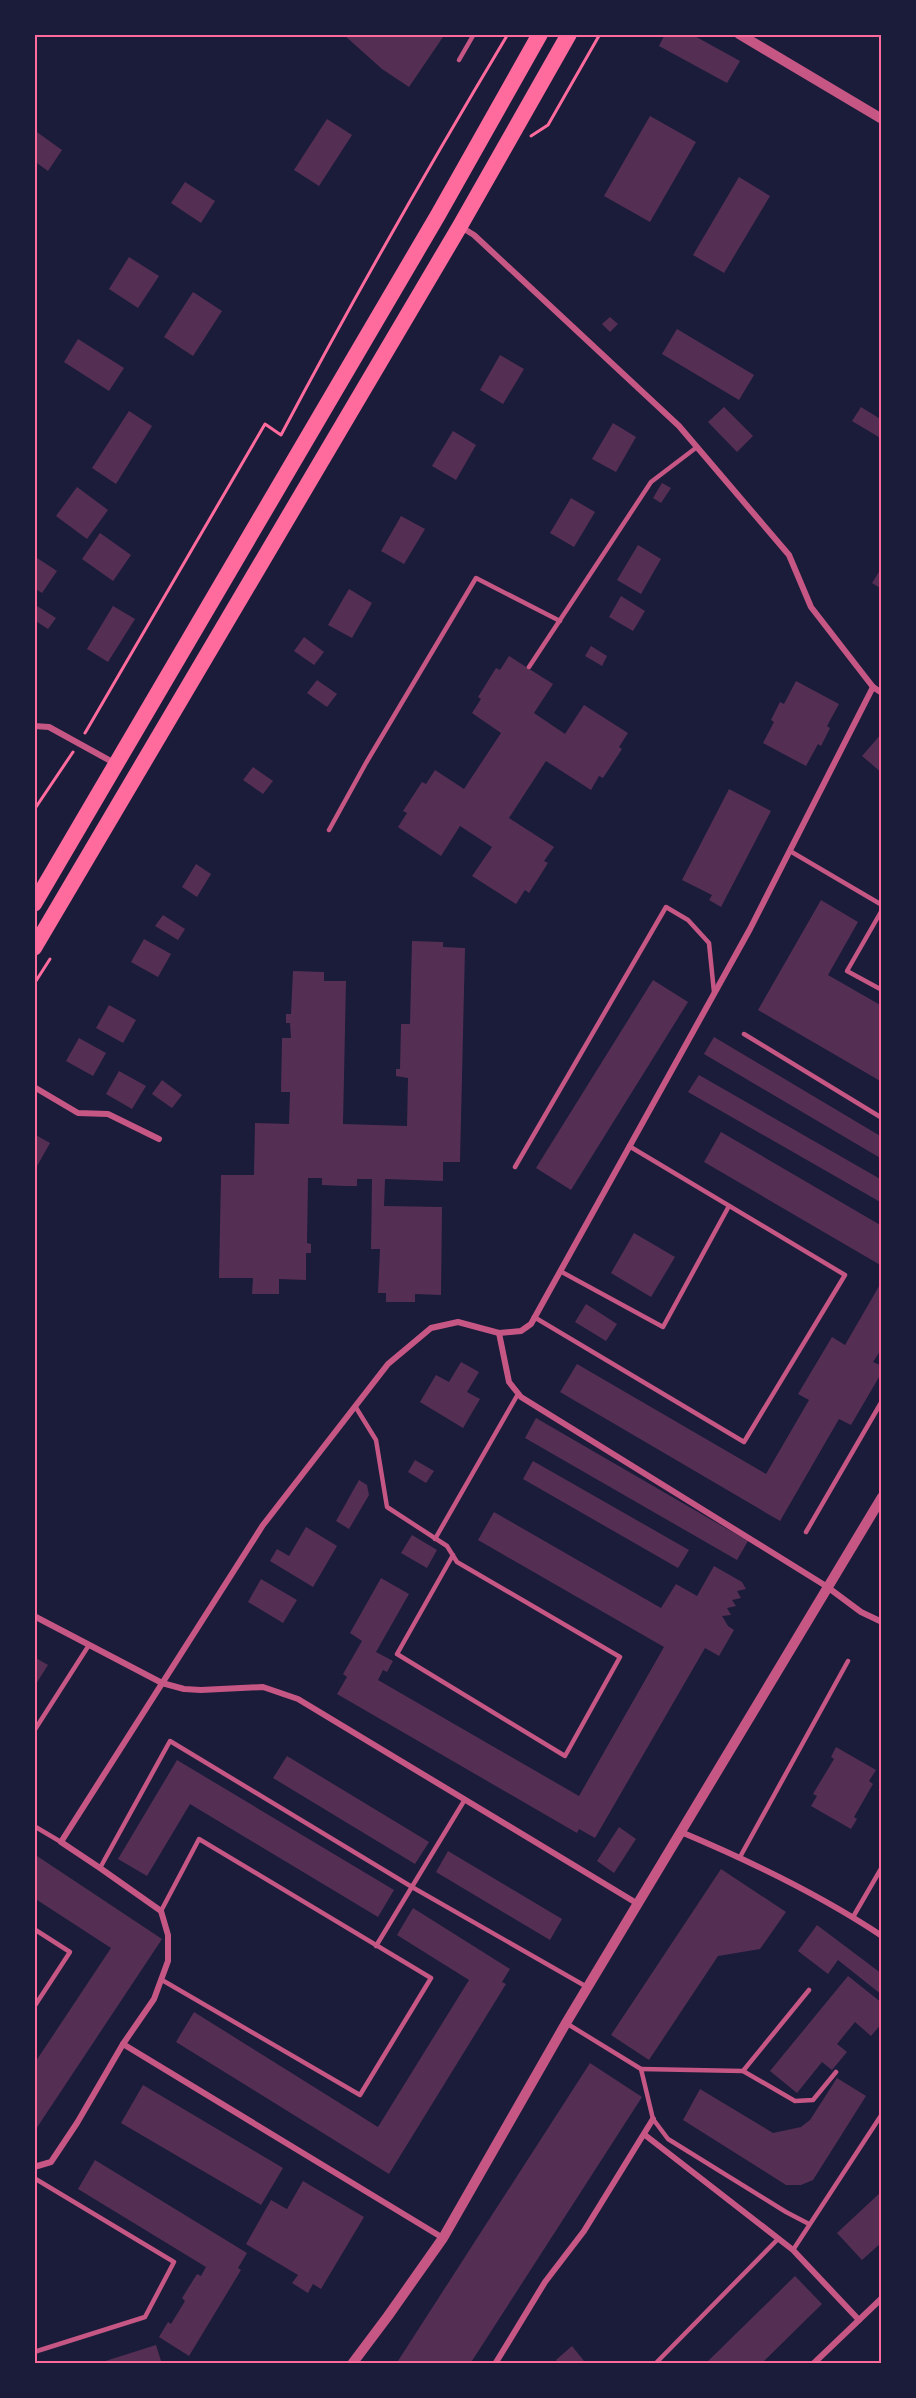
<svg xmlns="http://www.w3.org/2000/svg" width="916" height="2398" font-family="'Libre Baskerville',serif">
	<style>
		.building { fill: #542f53 }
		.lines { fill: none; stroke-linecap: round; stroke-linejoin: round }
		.path { stroke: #ff6b9d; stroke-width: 3 }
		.service { stroke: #c65784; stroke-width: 4.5 }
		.minor { stroke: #c65784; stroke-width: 6 }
		.tertiary { stroke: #c65784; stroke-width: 10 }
		.trunk { stroke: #ff6b9d; stroke-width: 16 }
		.neatline { fill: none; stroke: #ff6b9d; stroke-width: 2 }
	</style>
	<rect width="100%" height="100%" fill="#1b1b3a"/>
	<g class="building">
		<polygon points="343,34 445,34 409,87 382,69"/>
		<polygon points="665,34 691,34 740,61 727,83 659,46"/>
		<polygon points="650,116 696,142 650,222 604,196"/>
		<polygon points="327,119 352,135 319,186 294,170"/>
		<polygon points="34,130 62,150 48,171 34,161"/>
		<polygon points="739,177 770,196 724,273 693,255"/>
		<polygon points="185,182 215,201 201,223 171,203"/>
		<polygon points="129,257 159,276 138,308 109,289"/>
		<polygon points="193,292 222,311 193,356 164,337"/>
		<polygon points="610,317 618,324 610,332 602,324"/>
		<polygon points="677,329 754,375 739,400 662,354"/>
		<polygon points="78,339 124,368 109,391 64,362"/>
		<polygon points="500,355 524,369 503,404 480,390"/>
		<polygon points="724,407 753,436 737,452 708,422"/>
		<polygon points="861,407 882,420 882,439 852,421"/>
		<polygon points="129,411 152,426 116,484 92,468"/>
		<polygon points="613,423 636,437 616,472 592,459"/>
		<polygon points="453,431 476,445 456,480 432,466"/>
		<polygon points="662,483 671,488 661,503 653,498"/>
		<polygon points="77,487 108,510 87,539 56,516"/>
		<polygon points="571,498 595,512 574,547 550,533"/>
		<polygon points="401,516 425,529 404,564 381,551"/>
		<polygon points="100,533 131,555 113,581 82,559"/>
		<polygon points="638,545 661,559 641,594 617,580"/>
		<polygon points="34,556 57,571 42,593 34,588"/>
		<polygon points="882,567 882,589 872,583"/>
		<polygon points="349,589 372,603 352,638 328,625"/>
		<polygon points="621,596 645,611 633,631 609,617"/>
		<polygon points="34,604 56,618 48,629 34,620"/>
		<polygon points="113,606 135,619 108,662 87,649"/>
		<polygon points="304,637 324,652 314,665 294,651"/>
		<polygon points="591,646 607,656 602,666 585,656"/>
		<polygon points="509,656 553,684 534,713 565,734 584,705 628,733 619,747 622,749 603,778 599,776 591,790 546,761 509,818 554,847 544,861 548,863 529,893 525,890 516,904 472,876 492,847 460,826 441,856 398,827 407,813 403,811 422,782 426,784 435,770 464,789 501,733 472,713 481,699 478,697 496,668 500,670"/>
		<polygon points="317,680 337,694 327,707 307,693"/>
		<polygon points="796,681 839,704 827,726 830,728 821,746 818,744 806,766 763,743 774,722 771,720 780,702 784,704"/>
		<polygon points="882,733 882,773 862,756"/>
		<polygon points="253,767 273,781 263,794 243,780"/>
		<polygon points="729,789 771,811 721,907 709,900 712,895 682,880"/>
		<polygon points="196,864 211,874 197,897 182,887"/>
		<polygon points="821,900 858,922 828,975 882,1006 882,1082 758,1010"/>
		<polygon points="163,915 185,929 178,940 155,926"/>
		<polygon points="144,939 171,954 158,977 131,962"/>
		<polygon points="412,941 443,942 443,947 465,948 460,1162 443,1162 443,1181 385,1179 384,1206 442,1207 441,1295 415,1294 415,1302 386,1302 386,1293 378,1293 380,1249 371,1249 372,1179 357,1179 357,1186 345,1186 322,1185 322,1178 308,1178 307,1243 311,1244 311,1253 306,1253 306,1280 279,1279 279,1294 252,1294 253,1278 219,1278 221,1175 254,1175 255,1123 289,1124 290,1092 281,1092 282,1038 291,1038 290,1023 286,1023 286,1014 291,1014 293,971 324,972 324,981 346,981 343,1124 407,1126 408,1078 396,1076 396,1069 400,1069 401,1024 410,1024"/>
		<polygon points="653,980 688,1002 571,1190 536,1168"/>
		<polygon points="109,1005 136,1020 123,1043 96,1028"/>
		<polygon points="714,1037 882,1137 882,1159 704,1054"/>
		<polygon points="79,1038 106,1053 93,1076 66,1061"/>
		<polygon points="119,1071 146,1086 132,1109 106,1094"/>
		<polygon points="699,1075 882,1180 882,1203 688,1092"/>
		<polygon points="162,1080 182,1095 172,1108 152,1094"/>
		<polygon points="721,1132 882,1226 882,1266 704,1162"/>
		<polygon points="34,1134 50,1143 37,1166 34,1165"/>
		<polygon points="634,1233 675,1257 651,1297 611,1273"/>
		<polygon points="882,1281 882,1348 873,1362 882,1366 882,1372 851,1425 839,1419 780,1521 560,1392 577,1364 766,1474 809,1400 798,1394 832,1337 845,1345"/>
		<polygon points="586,1304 617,1324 606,1341 575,1322"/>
		<polygon points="461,1362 479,1372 467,1392 480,1399 463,1428 420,1402 436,1375 449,1382"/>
		<polygon points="536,1418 748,1541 737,1560 525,1438"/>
		<polygon points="415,1460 434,1471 426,1483 408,1472"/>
		<polygon points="533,1461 689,1550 678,1568 523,1479"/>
		<polygon points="359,1480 367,1485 369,1495 349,1529 336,1521"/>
		<polygon points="494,1512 661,1608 676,1584 697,1596 714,1566 742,1582 746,1589 737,1591 741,1598 732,1600 736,1606 727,1608 731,1615 722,1616 728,1626 734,1630 719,1656 705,1648 595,1838 579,1829 577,1833 337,1694 347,1677 343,1674 362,1641 350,1633 381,1578 409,1594 376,1652 393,1661 387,1672 383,1670 378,1680 579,1796 664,1647 478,1540"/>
		<polygon points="306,1527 337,1546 313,1587 270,1561 277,1549 289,1556"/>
		<polygon points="412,1535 437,1550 427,1568 401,1553"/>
		<polygon points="261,1579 297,1600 283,1623 248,1602"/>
		<polygon points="34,1657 48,1665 34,1687"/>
		<polygon points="836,1747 876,1770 869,1781 873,1784 854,1817 857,1819 851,1829 811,1806 817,1796 813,1794 834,1759 831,1757"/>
		<polygon points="287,1756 429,1842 415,1864 273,1778"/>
		<polygon points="177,1760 394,1890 378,1917 190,1804 147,1876 118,1859"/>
		<polygon points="619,1827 636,1839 614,1873 597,1861"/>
		<polygon points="448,1851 562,1919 550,1940 436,1872"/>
		<polygon points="34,1854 162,1939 34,2132 34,2064 111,1948 34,1898"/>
		<polygon points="721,1869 786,1912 760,1949 718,1956 649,2060 611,2035"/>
		<polygon points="413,1908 510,1969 502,1982 506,1984 389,2174 176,2042 194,2012 378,2127 469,1980 397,1935"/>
		<polygon points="817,1925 882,1974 882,1995 838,1960 828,1974 798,1951"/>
		<polygon points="848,1976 882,2003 882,2023 871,2036 855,2022 837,2044 847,2052 832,2070 822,2062 797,2093 770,2071"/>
		<polygon points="590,2063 642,2097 470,2364 396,2364"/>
		<polygon points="837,2078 866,2096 813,2180 801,2185 786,2185 683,2120 700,2089 773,2133 801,2127 810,2120"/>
		<polygon points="143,2085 283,2168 261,2205 121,2123"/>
		<polygon points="95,2160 247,2253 238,2268 241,2270 189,2356 159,2337 168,2322 171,2324 185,2301 182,2298 197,2274 201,2276 206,2267 78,2189"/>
		<polygon points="303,2181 364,2217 321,2289 313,2284 308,2293 292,2283 298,2275 246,2244 271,2200 287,2209"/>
		<polygon points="882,2191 882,2242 862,2260 837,2233"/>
		<polygon points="795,2276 822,2304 761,2364 705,2364"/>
		<polygon points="156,2345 162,2364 99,2364 99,2363"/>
		<polygon points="572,2346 584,2361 582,2364 559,2364 556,2360"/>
	</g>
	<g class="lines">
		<g class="path">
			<polyline points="531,136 548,125 600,34"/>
			<path d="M85 733 265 424 281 435C353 299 429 166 508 34"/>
			<polyline points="34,810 73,752"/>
			<polyline points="34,984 50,959"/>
		</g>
		<g class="service">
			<polyline points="459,60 474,34"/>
			<polyline points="529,667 651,482 697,447"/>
			<polyline points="329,830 366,763 476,578 560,621"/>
			<polyline points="790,851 882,905"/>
			<polyline points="882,910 847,971 882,990"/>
			<polyline points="744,1034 882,1118"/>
			<polyline points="515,1167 666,907 688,920 709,943 714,992"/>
			<polyline points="560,1271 663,1327 729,1206"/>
			<polyline points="534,1317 744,1442 845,1275 629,1146"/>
			<polyline points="355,1406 376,1440 387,1507 447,1546 457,1562 620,1657 565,1756 397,1654 453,1555"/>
			<polyline points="806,1532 882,1401"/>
			<polyline points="435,1539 518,1394"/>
			<polyline points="34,1731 89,1645"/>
			<polyline points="34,1826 61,1842"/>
			<polyline points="740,1857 848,1661"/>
			<polyline points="100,1868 170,1741 412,1887 587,1987"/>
			<polyline points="161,1911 199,1839 431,1978 360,2095 162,1980"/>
			<polyline points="853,1917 882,1867"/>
			<polyline points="34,1929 70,1952 34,2007"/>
			<polyline points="376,1946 464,1801"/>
			<polyline points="566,2023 641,2069 653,2119 668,2139 786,2212 809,2224"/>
			<polyline points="641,2069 743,2071 809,1990"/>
			<polyline points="743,2071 795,2101 813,2100 836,2072"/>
			<polyline points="34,2178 174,2262 145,2317 34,2352"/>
			<polyline points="793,2250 882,2114"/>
			<polyline points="655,2364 778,2239"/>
		</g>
		<g class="minor">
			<polyline points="461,227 474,235 679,426 789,555 811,607 873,687 882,693"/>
			<polyline points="34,726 49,727 116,764"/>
			<polyline points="34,1087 78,1113 108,1114 159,1139"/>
			<polyline points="499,1333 509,1382 521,1397 826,1586 861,1612 882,1622"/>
			<polyline points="34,1616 162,1683 184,1689 201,1690 263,1687 298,1699 638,1904"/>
			<path d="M681 1832C750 1861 819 1894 882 1936"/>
			<polyline points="123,2044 443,2238"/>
			<polyline points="645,2135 793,2250 859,2320"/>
			<polyline points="34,2167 51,2162 77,2123 123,2044 154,1999 168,1961 168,1935 161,1911 100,1868 61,1842 263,1525 388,1364 431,1328 458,1322 499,1333 521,1331 531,1324 750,929 873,687"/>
			<polyline points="495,2364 545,2282 584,2231 653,2119"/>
			<polyline points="813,2364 882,2298"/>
		</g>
		<g class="tertiary">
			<polyline points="739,34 882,119"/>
			<polyline points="352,2364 388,2316 443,2238 566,2023 882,1497"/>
		</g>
		<g class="trunk">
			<polyline points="34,904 438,215 540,34"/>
			<polyline points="34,948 460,226 569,34"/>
		</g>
	</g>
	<rect width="916" height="2398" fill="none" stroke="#1b1b3a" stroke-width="72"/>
	<rect x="36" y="36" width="844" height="2326" class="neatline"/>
</svg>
